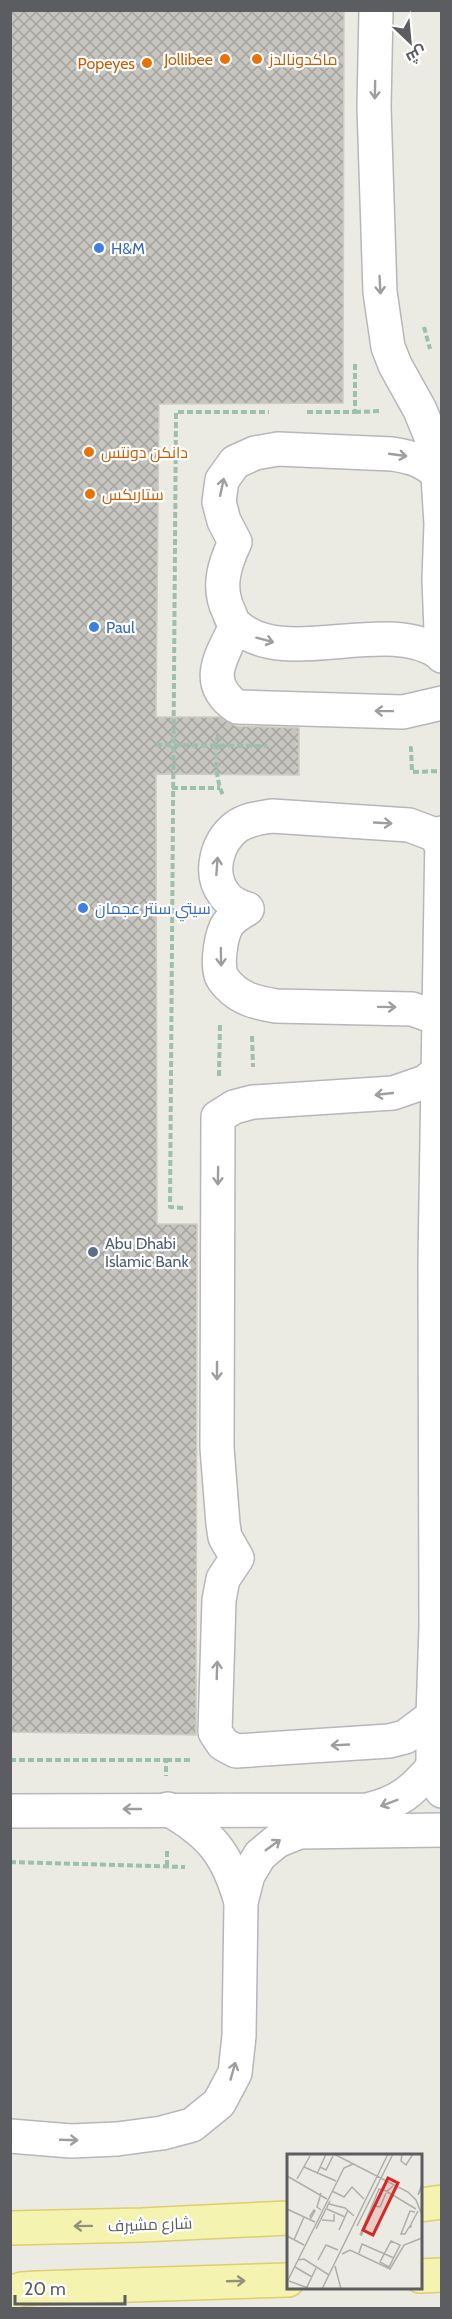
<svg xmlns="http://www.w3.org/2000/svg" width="452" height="2319" font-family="Cabin,Cairo,sans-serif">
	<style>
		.building { fill: url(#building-cross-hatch); stroke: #cfcdc2; stroke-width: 1.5 }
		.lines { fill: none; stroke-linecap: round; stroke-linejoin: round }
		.minor-casing { stroke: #b5b7bb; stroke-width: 36 }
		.major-casing { stroke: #decf69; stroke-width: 36 }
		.path { stroke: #9cc0ac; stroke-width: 4; stroke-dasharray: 6 3; stroke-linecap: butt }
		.minor { stroke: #fff; stroke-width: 33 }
		.major { stroke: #f4f3af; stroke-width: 33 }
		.oneway { stroke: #9d9ea0 }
		.oneway2 { stroke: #91927c }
		.food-dot { fill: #e8710a; stroke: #fff; stroke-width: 2 }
		.shop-dot { fill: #3f7fe0; stroke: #fff; stroke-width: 2 }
		.service-dot { fill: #5c6f8a; stroke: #fff; stroke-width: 2 }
		.labels { text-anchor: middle; stroke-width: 4.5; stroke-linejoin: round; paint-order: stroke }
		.food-label { font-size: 16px; fill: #c56008; stroke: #fff; text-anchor: start }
		.shop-label { font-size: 16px; fill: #366cbe; stroke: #fff; text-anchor: start }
		.service-label { font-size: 16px; fill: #4e5e75; stroke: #fff; text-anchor: start }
		.street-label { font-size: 16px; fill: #5b5d61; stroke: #fff }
		.inset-road { fill: none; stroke: #aeaeab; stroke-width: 1.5 }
		.view { fill: #d62828; fill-opacity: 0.15; stroke: #d62828; stroke-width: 3 }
		.inset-edge { fill: none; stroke: #5b5d61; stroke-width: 3 }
	</style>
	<defs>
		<pattern id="building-cross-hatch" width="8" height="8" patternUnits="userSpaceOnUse" patternTransform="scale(1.5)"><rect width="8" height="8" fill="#c7c5bf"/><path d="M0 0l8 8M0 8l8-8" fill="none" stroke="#a5a39f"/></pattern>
	</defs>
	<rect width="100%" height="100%" fill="#ecebe3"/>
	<polygon class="building" points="10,10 344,10 343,403 159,404 156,717 220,717 236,726 299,728 299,775 156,774 157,1224 197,1224 196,1735 10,1732"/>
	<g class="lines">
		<defs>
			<g id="minor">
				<polyline points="376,10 374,107 380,292 388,347 395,365 420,410 431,437 437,460 441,524 439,580 442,656"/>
				<path d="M439 475C425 461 412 457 392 454L278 449 255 453 235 462 222 480 219 502 224 521 235 542C224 565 217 588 229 612 231 617 233 624 238 627 287 669 388 615 441 654"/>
				<path d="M236 626C221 657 202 683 237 707L403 712 442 703"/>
				<polyline points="442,833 435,1262 436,1627 433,1716 433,1767 442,1791"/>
				<path d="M247 909C238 906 229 902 224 894 208 873 217 842 236 827 247 819 260 818 272 816L409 825 433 834 441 843"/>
				<path d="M247 909C240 913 233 917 228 924 221 934 217 962 221 975 222 978 227 984 229 986 242 1000 259 1003 276 1006L412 1009 432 1016 438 1021"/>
				<polyline points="433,1716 405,1737 389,1741 236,1751 223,1744 215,1732 219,1600 223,1579 237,1558 225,1537 223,1524 217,1448 218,1117 234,1107 253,1102 393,1093 425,1082 437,1073"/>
				<path d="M168 1809C211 1834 227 1853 241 1902"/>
				<path d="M10 1811 367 1810C399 1803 412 1791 433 1767"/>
				<polyline points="10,2136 71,2141 117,2139 162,2133 192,2125 219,2103 235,2073 239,2036 241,1902 248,1875 260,1855 277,1841 299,1832 442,1830"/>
			</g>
			<g id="major">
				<polyline points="420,2205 442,2202"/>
				<polyline points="10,2228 142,2225 288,2218"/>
				<polyline points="420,2276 442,2275"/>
				<polyline points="10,2293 22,2289 37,2288 288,2280"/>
			</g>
		</defs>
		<use href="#minor" class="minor-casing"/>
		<use href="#major" class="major-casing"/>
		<g class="path">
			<polyline points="424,327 430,349"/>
			<polyline points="307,412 355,412 355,362"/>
			<polyline points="355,412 381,411"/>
			<path d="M218 735C215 752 215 779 223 795"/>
			<polyline points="156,745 267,746"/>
			<polyline points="409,748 411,748 412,772 442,771"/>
			<polyline points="172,788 220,788"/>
			<polyline points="252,1036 253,1067"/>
			<polyline points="219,1076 220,1024"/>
			<polyline points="183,1208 170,1207 176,412 269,412"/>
			<polyline points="10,1760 166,1760 166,1776"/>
			<polyline points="166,1760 192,1760"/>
			<polyline points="10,1862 185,1867"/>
			<polyline points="167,1866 167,1849"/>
		</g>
		<use href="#minor" class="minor"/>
		<use href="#major" class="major"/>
	</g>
	<defs><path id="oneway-shaft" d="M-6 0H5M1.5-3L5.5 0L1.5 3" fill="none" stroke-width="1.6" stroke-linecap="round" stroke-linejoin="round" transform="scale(1.5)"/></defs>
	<g class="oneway">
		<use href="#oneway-shaft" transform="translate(375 90) rotate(91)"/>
		<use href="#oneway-shaft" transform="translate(380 285) rotate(87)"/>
		<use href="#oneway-shaft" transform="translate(398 455) rotate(8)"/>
		<use href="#oneway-shaft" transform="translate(222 487) rotate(-78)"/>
		<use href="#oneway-shaft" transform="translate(265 640) rotate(15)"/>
		<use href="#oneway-shaft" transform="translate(384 711) rotate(-179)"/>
		<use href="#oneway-shaft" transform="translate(383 823) rotate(3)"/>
		<use href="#oneway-shaft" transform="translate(217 866) rotate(-86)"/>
		<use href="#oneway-shaft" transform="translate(221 957) rotate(89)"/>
		<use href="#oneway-shaft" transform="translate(387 1007) rotate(1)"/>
		<use href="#oneway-shaft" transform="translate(384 1094) rotate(174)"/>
		<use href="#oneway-shaft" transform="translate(218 1176) rotate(91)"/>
		<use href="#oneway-shaft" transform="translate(217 1371) rotate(90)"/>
		<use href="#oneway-shaft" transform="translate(217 1670) rotate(-88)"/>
		<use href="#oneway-shaft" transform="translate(340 1745) rotate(177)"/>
		<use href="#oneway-shaft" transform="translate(389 1803) rotate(159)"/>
		<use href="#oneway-shaft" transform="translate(132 1809) rotate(-180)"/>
		<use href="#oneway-shaft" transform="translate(273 1845) rotate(-36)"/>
		<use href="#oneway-shaft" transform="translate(233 2071) rotate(-74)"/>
		<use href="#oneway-shaft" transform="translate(69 2140) rotate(2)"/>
	</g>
	<g class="oneway2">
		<use href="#oneway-shaft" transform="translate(83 2226) rotate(179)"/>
		<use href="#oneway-shaft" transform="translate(236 2281) rotate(-2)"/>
	</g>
	<g class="food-dot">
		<circle cx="225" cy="59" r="6"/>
		<circle cx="257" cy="59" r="6"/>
		<circle cx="147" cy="63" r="6"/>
		<circle cx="89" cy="452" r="6"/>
		<circle cx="90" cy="494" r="6"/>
	</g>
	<g class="shop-dot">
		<circle cx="99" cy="248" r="6"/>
		<circle cx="94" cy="627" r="6"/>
		<circle cx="83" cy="908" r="6"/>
	</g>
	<circle class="service-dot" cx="93" cy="1252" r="6"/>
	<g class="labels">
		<g class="food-label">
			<text x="213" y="65" text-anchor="end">Jollibee</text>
			<text x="269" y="65">ماكدونالدز</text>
			<text x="135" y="69" text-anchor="end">Popeyes</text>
			<text x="101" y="458">دانكن دونتس</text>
			<text x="102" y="500">ستاربكس</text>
		</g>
		<g class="shop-label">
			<text x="111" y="254">H&amp;M</text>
			<text x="106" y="633">Paul</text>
			<text x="95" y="914">سيتي سنتر عجمان</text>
		</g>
		<g class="service-label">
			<text x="105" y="1249">Abu Dhabi<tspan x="105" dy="18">Islamic Bank</tspan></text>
		</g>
		<g class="street-label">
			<text transform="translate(150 2224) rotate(-2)" y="6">شارع مشيرف</text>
		</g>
	</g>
	<g transform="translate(287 2154)">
		<rect width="135" height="135" fill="#ecebe3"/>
		<path class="inset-road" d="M47 0 121 38 129 46 135 61M115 0 114 7 119 11 126 0M17 13 49 27M33 13 39 16 46 2M30 20 39 0M0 22 40 45M10 25 23 2M135 30 131 41 135 33M45 37 57 43 65 33 77 45M99 37 129 55M42 50 58 54 67 62M88 52 93 53 99 39M0 55 28 68M40 55 58 63M27 56 28 57 24 64 23 62ZM34 56 30 53 34 39M35 66 47 67V60M70 72 106 0M125 72 122 74 131 57M122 73 118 80H114L123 57 128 58M29 75 43 47M52 76 61 56M73 81 92 35 100 37 106 32M0 82 17 91M74 82 95 35M7 86 17 63M104 87 113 91 102 113 93 108ZM72 99 75 90 107 104M55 100 63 96 103 115 117 91 135 84M11 106 17 105 42 121M31 106 39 91 51 96M48 112 54 135M8 113 25 123M2 127 21 134M0 128 57 14 66 10M19 135 29 114M35 135 101 0"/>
		<path class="view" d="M101 24 111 29 86 81 76 76Z"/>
		<rect width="135" height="135" class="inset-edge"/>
	</g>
	<rect width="452" height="2319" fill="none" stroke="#5b5d61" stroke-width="24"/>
	<g transform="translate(410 42) rotate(154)" stroke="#ffffff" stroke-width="4.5" paint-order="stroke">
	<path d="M0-4.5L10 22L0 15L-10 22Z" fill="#5b5d61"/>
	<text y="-9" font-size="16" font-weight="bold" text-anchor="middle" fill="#5b5d61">ش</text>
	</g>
	<path d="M15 2295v9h110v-9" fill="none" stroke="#5b5d61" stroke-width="3"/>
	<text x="24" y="2295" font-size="18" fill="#5b5d61" stroke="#ffffff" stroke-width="4.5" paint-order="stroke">20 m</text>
</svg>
